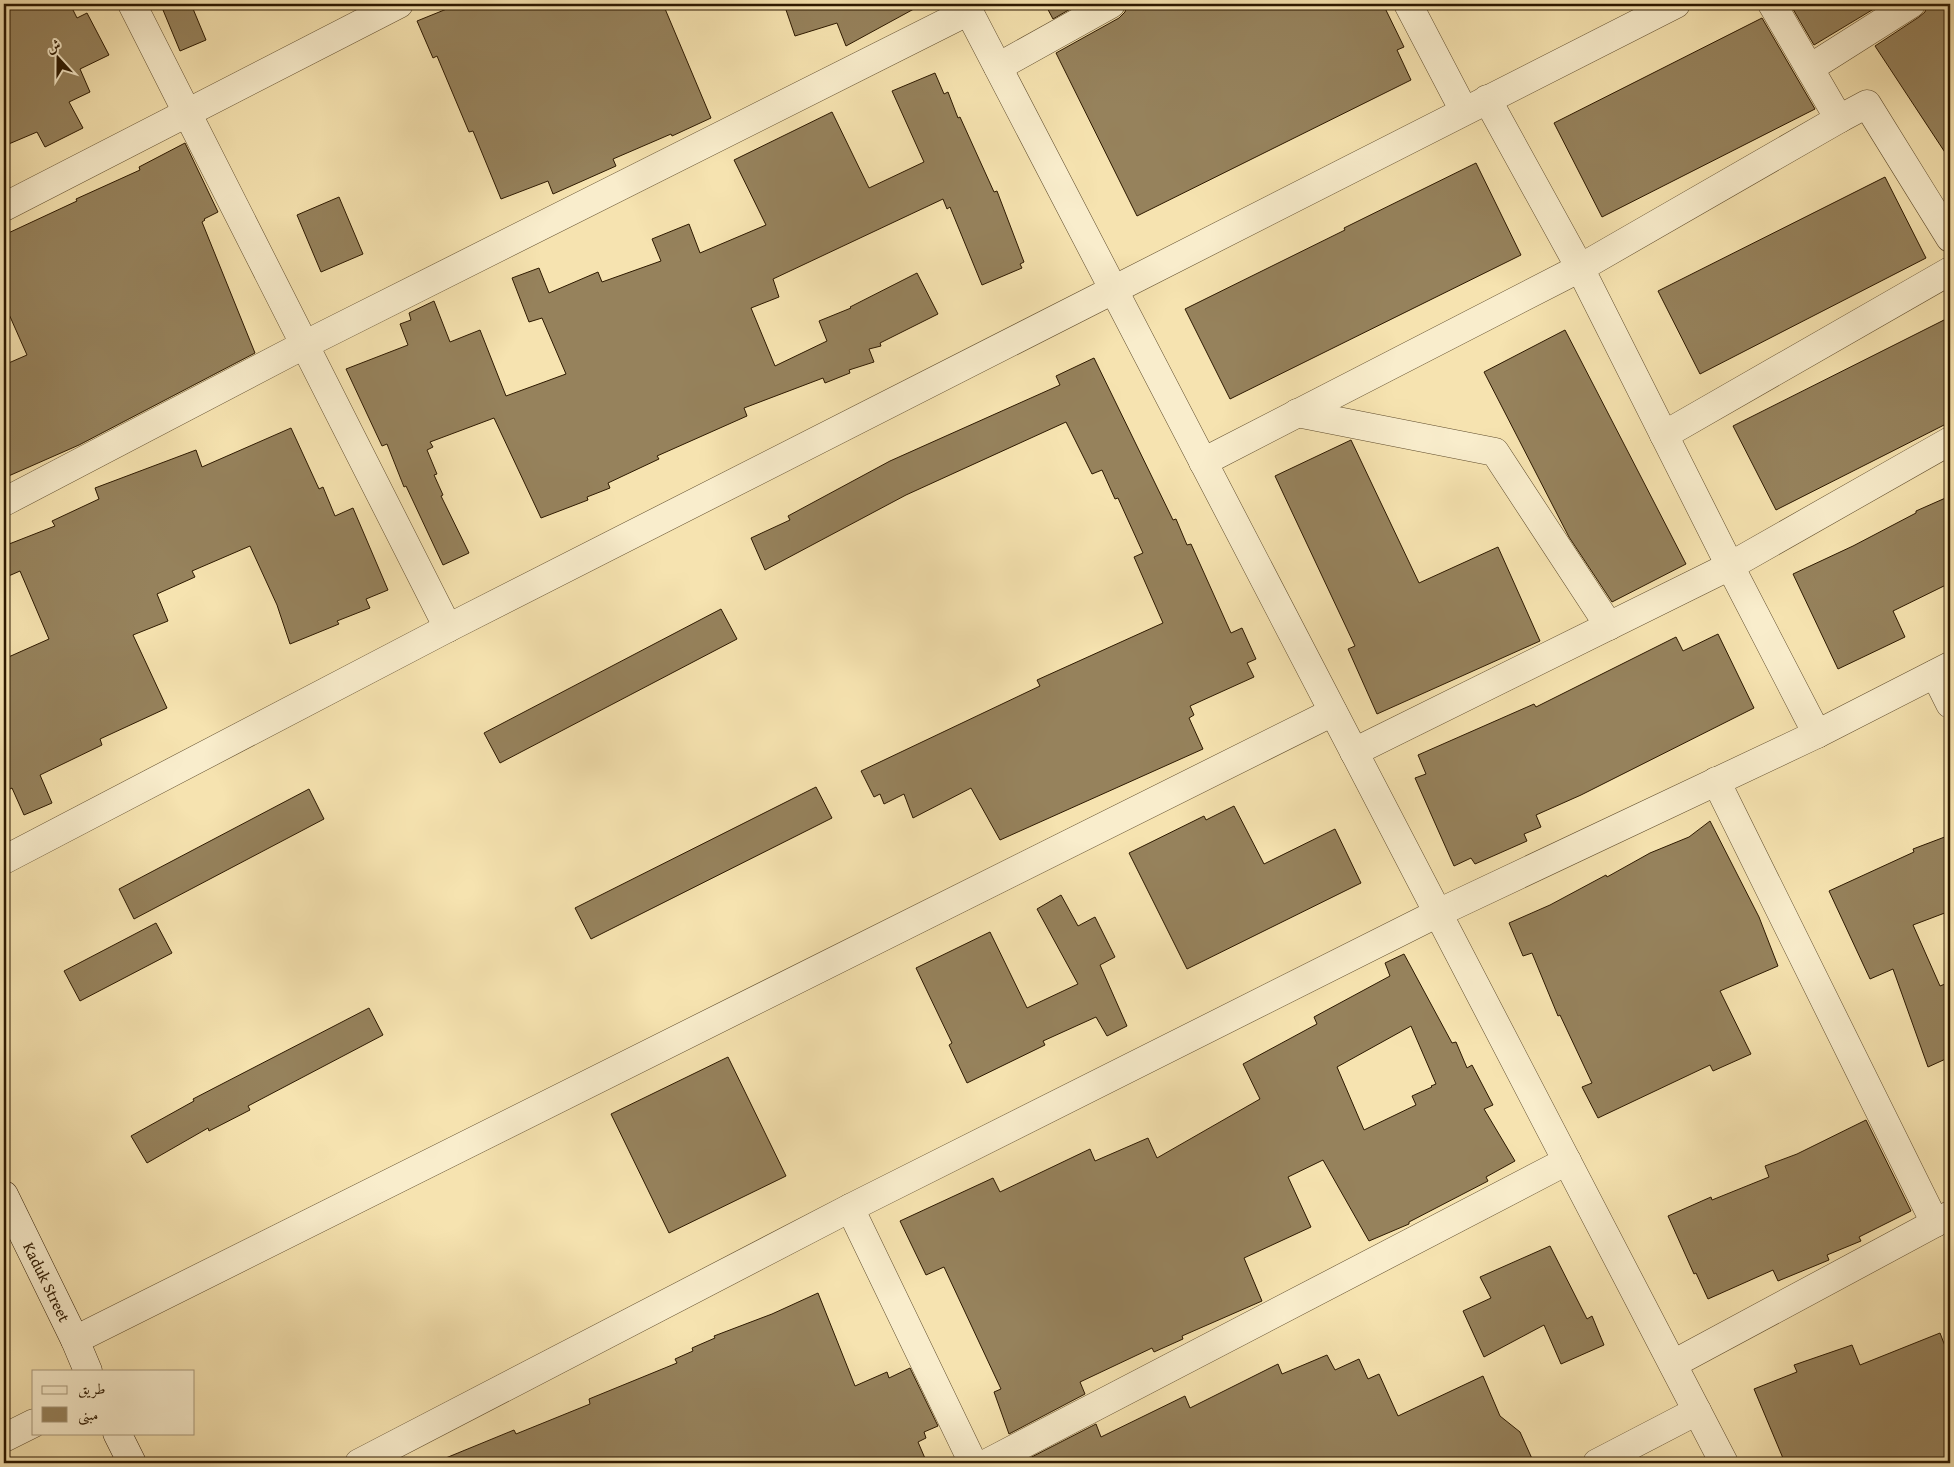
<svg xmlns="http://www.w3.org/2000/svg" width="1954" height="1467" font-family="'Gentium Book Plus',Amiri,serif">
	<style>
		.building { fill: #96825c; stroke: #2d1900; fill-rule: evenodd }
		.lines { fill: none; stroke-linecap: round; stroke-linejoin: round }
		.street-casing { stroke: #5f4c2c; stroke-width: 29 }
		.secondary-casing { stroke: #2d1900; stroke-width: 29 }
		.street { stroke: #f9edcc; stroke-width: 28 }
		.secondary { stroke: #f9edcc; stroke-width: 28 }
		.labels { text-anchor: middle; stroke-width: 4; stroke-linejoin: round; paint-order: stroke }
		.street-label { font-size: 16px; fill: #2d1900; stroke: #f9edcc }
	</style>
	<rect width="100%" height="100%" fill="#f6e3b0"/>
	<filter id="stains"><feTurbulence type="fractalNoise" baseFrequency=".004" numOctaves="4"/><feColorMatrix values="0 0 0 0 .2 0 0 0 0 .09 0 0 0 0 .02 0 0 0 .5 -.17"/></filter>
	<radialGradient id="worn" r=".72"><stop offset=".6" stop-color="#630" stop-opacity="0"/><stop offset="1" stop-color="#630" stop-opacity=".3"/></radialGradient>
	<g class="building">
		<polygon points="4,4 70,4 77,18 87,13 109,55 80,69 90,92 69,102 83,128 45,147 37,132 4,146"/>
		<polygon points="179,4 191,4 206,40 180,51 163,10"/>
		<polygon points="459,4 663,4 711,118 672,136 671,134 613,159 616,166 553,194 548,181 501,199 473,131 469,132 437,56 433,58 417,21"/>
		<polygon points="784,4 923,4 846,46 837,23 795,36"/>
		<polygon points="1045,4 1079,4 1053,19"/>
		<polygon points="1127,4 1383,4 1404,47 1397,50 1411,80 1137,216 1056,53 1119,18 1125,12"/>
		<polygon points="1790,4 1882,4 1814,45"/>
		<polygon points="1927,4 1950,4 1950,160 1875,46 1919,17 1925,12"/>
		<polygon points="1762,18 1815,109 1602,217 1554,123"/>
		<polygon points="935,73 944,94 948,92 958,118 960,117 994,192 997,191 1024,262 1020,264 1022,268 982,285 950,207 947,209 943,199 773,279 779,297 751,308 775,366 827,341 819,321 851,308 850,307 917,273 938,314 880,343 881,346 869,349 874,362 849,370 850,373 825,383 823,378 744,408 747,416 657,456 659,459 608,483 610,488 587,497 588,500 541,518 494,418 430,442 433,447 427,450 437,474 434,475 443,495 441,496 469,553 443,565 406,486 404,487 387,444 382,446 346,369 408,345 400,324 411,320 409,313 434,301 450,342 480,330 506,396 566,374 542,318 529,322 512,278 539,268 549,293 598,272 602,282 661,261 652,239 689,224 700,253 766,225 734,160 832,112 869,188 924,162 892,91"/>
		<polygon points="185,143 218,212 204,219 205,220 202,222 255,353 79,445 4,478 4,365 27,355 4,303 4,235 77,201 76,199 140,170 139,167"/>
		<polygon points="1476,163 1521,255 1230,399 1185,309 1345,230 1344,228"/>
		<polygon points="1885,177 1926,258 1700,374 1658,291"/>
		<polygon points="339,197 363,254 321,272 297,215"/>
		<polygon points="1950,317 1950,422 1776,510 1733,426"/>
		<polygon points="1565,330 1686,564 1612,602 1569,537 1484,372"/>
		<polygon points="1094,358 1173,520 1176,519 1187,545 1191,544 1231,633 1242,628 1256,659 1247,663 1254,677 1190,706 1194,715 1189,718 1203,749 1000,840 971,788 913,818 904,794 884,804 880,794 874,797 861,771 1040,686 1037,680 1163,623 1134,557 1143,553 1118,498 1115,499 1102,470 1092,474 1066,422 906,495 765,570 751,538 790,520 788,516 890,461 1060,385 1056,376"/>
		<polygon points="291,428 319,489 323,487 335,516 353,508 388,590 366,599 370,608 337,621 339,624 290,644 277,605 250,546 192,571 195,577 157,594 168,621 133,635 167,708 100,739 102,745 40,775 52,803 24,815 12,788 4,792 4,659 49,639 20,571 4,578 4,546 55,526 52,521 99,499 95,488 196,450 202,467"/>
		<polygon points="1351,440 1419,583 1498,547 1540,641 1377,714 1348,649 1355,646 1275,476"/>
		<polygon points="1950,496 1950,583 1893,611 1905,637 1838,669 1793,574 1853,546 1916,513 1916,511"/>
		<polygon points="721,609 737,639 500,763 484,733"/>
		<polygon points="1718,634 1754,708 1581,795 1536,815 1541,827 1524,834 1527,841 1475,864 1471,858 1454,866 1415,778 1426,774 1418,755 1534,704 1536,707 1676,637 1683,651"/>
		<polygon points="816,787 832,818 591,939 575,908"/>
		<polygon points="309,789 324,819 134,919 119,889"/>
		<polygon points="1234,806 1264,864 1335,829 1361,883 1187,969 1129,853 1204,816 1206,820"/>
		<polygon points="1710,821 1759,917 1778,966 1720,991 1751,1054 1713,1071 1710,1065 1598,1118 1582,1087 1592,1083 1560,1015 1558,1016 1532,953 1523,956 1509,923 1550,905 1606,875 1607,877 1650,853 1689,837"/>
		<polygon points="1950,835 1950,911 1913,925 1940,986 1950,982 1950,1057 1928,1067 1893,969 1870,979 1829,891 1914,852 1913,849"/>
		<polygon points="1061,895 1078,926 1095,917 1115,957 1100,965 1127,1026 1107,1036 1096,1017 1043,1041 1045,1045 967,1083 949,1045 952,1043 916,968 990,932 1027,1008 1078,984 1037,909"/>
		<polygon points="156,923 172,953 80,1001 64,971"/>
		<path d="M1404 954 1452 1043 1456 1042 1467 1068 1472 1065 1493 1105 1484 1109 1515 1161 1486 1177 1488 1181 1409 1222V1224L1369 1241 1323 1160 1288 1177 1311 1227 1244 1258 1262 1301 1182 1336 1183 1339 1154 1352 1152 1348 1080 1382 1085 1394 1009 1434 994 1392 1001 1389 944 1267 926 1275 900 1221 993 1178 1000 1192 1090 1149 1095 1161 1148 1138 1157 1158 1260 1099 1243 1064 1317 1024 1314 1017 1390 976 1385 963ZM1411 1026 1436 1084 1431 1086 1432 1087 1412 1096 1416 1105 1364 1130 1337 1067Z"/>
		<polygon points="369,1008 383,1035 248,1106 250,1110 209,1131 208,1128 147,1163 131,1136 194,1101 193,1099"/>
		<polygon points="728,1057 786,1176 669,1233 611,1114"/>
		<polygon points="1866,1120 1911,1211 1859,1237 1861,1241 1827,1255 1829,1260 1778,1281 1773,1270 1708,1299 1696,1273 1694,1274 1668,1216 1711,1197 1712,1200 1769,1177 1765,1166 1797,1154"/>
		<polygon points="1550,1246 1587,1319 1592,1316 1604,1345 1561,1364 1544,1325 1484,1357 1463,1311 1491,1298 1480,1277"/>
		<polygon points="818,1293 855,1386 887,1372 889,1378 910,1368 938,1426 924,1432 926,1438 918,1442 927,1463 436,1463 436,1462 514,1430 516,1434 590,1404 589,1399 677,1363 675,1359 693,1351 692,1348 715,1338 714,1336 772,1314"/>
		<polygon points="1940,1333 1950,1359 1950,1463 1785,1463 1754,1389 1797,1372 1794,1365 1852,1345 1860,1365"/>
		<polygon points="1327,1355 1335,1370 1359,1359 1368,1379 1379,1374 1398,1416 1483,1376 1500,1416 1520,1432 1534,1463 1020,1463 1096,1424 1101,1437 1185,1396 1190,1408 1278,1364 1282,1374"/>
	</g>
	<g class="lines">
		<defs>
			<g id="street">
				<polyline points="132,4 448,628"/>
				<polyline points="965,4 1724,1463"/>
				<polyline points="1408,4 1464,111"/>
				<polyline points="1772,4 1839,119 1867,104 1950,238"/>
				<polyline points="998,67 1111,4"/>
				<polyline points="1810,68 1911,4"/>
				<polyline points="1487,99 1580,268 1730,566 1817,734"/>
				<polyline points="4,207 399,4"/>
				<polyline points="1297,413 1495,452 1609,626"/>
				<polyline points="1664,435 1950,271"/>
				<polyline points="1203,462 1580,268 1839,119"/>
				<polyline points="4,502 304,345 969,11"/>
				<polyline points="1935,674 1950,704"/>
				<polyline points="1354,752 1730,566 1950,441"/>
				<polyline points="1716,781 1935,1223"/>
				<polyline points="4,860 448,628 1676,4"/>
				<polyline points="850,1208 973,1463"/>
				<polyline points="75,1340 1333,712"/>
				<polyline points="1673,1364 1950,1215"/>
				<polyline points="4,1438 34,1423"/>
				<polyline points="359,1463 850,1208 1438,913 1817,734 1950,666"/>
				<polyline points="987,1463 1567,1161"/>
				<polyline points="1597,1463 1697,1411"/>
			</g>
			<g id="secondary">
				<polyline points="4,1195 75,1340 88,1371"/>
				<polyline points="117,1433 132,1463"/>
			</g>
		</defs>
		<use href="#street" class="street-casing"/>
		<use href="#secondary" class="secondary-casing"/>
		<use href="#street" class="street"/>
		<use href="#secondary" class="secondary"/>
	</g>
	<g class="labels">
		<g class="street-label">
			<text transform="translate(47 1282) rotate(64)" y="6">Kaduk Street</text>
		</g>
	</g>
	<rect width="1954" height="1467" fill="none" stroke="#f6e3b0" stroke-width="20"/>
	<rect x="5" y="5" width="1944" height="1457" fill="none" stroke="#2d1900" stroke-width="2.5"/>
	<rect x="10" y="10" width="1934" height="1447" fill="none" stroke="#2d1900"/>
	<rect x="32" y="1370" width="162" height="65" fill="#f9edcc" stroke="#a7987a"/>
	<rect x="42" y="1386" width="25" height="8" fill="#f9edcc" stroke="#a7987a"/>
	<text x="78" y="1394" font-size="15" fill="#2d1900">طريق</text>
	<rect x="42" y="1407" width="25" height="15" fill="#96825c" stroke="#a7987a"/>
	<text x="78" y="1420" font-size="15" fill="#2d1900">مبنى</text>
	<g transform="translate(58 58) rotate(339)" stroke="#f9edcc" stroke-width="4" paint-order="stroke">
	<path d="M0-4L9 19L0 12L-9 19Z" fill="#2d1900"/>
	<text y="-8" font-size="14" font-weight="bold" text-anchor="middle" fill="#2d1900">ش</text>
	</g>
	<rect width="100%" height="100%" filter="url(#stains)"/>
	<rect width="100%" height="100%" fill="url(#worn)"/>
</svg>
